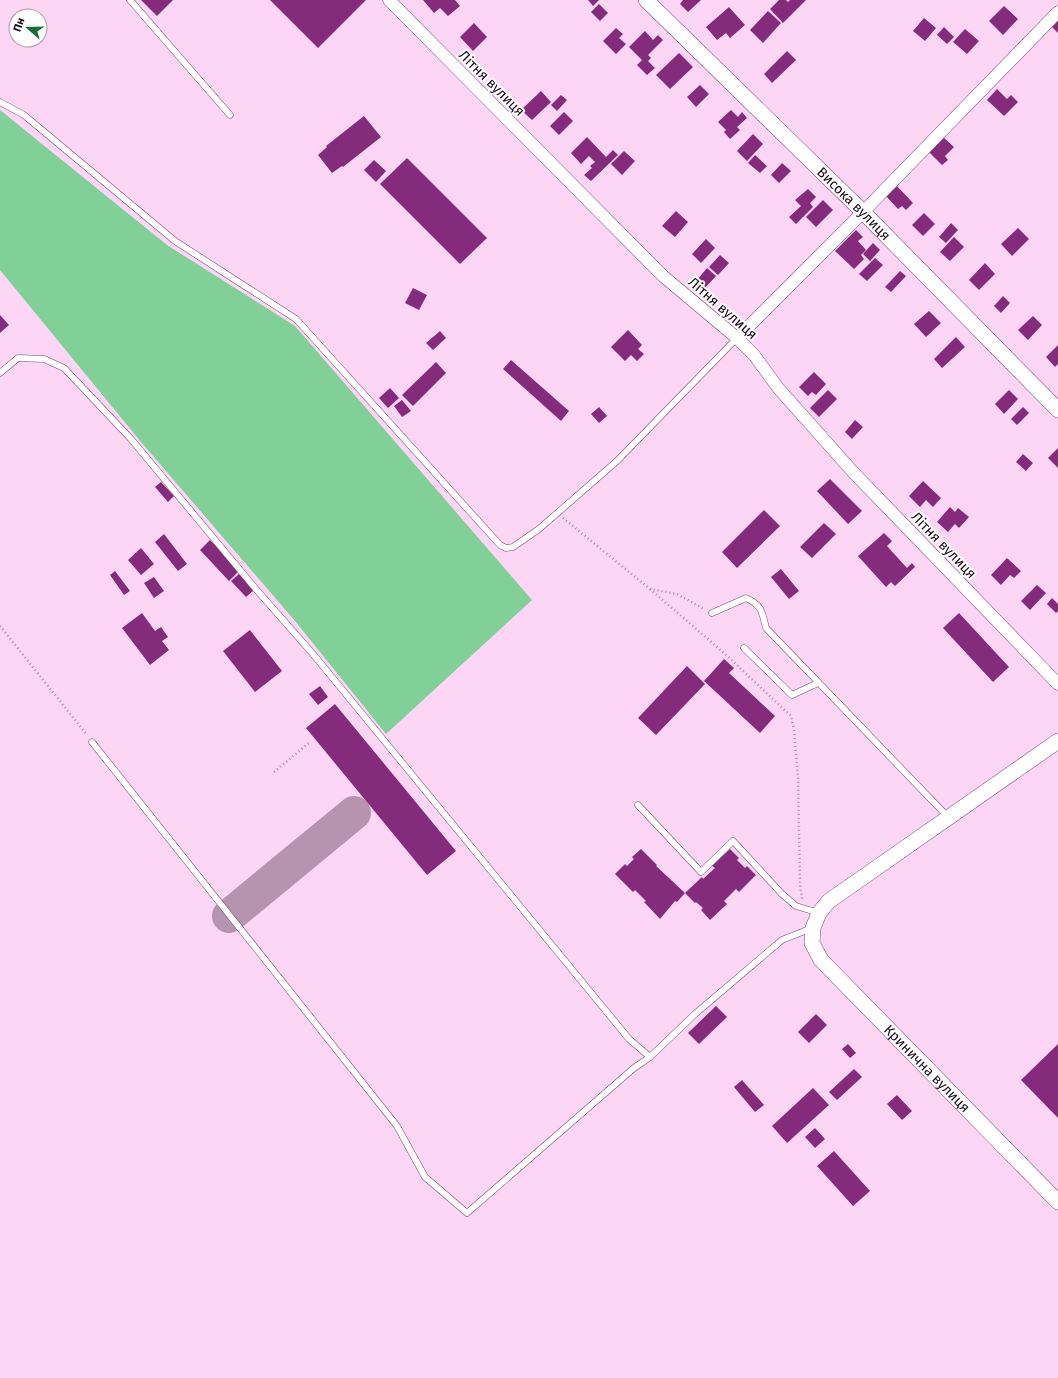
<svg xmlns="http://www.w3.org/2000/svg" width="1058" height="1378" font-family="'Fira Sans',sans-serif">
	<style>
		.green { fill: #81d098 }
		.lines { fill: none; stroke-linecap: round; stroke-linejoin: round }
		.taxiway { stroke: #b694b0; stroke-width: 34 }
		.building { fill: #852b7b }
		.service-casing { stroke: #7c4574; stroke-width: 7 }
		.minor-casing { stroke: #7c4574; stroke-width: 13 }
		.tertiary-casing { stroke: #7c4574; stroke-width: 16 }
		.path { stroke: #ac8ba6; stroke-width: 2.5; stroke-dasharray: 1 3; stroke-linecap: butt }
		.service { stroke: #fff; stroke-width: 6 }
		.minor { stroke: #fff; stroke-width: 12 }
		.tertiary { stroke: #fff; stroke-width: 15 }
		.labels { text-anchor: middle; stroke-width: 4; stroke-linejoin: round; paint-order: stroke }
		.street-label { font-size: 14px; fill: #1e081b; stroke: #fff }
	</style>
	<rect width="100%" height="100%" fill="#fdd6f5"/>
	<polygon class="green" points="0,110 167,245 295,326 532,600 386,734 295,621 141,442 0,270"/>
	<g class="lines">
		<polyline class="taxiway" points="229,916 354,813"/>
	</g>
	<g class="building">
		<polygon points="141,0 173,0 157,16"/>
		<polygon points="270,0 366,0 318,48"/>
		<polygon points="423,0 455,0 460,6 448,16 440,8 434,13"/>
		<polygon points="588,0 599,0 593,6"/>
		<polygon points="683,0 701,0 688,12 680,4"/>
		<polygon points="779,0 786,0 788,2 790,0 806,0 783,23 770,9"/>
		<polygon points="599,4 608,13 600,21 591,12"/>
		<polygon points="1004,6 1018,19 1003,35 989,21"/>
		<polygon points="729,7 745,25 730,38 726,33 717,40 706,27"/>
		<polygon points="768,11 781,23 763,43 750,30"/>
		<polygon points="1058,15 1058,33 1049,24"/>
		<polygon points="924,18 936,28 925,41 913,31"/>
		<polygon points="474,23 487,37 473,51 460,37"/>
		<polygon points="944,27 954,37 947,44 937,35"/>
		<polygon points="616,28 623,34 619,38 626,44 616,54 603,41"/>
		<polygon points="965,29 979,41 967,54 953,42"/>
		<polygon points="645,31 653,40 658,35 663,40 648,55 651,58 648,61 655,68 647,75 637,65 642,60 629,47"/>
		<polygon points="787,51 796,60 772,83 764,74"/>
		<polygon points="679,53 693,67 670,89 656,75"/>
		<polygon points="700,85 709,94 696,107 687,97"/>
		<polygon points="997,89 1007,99 1011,95 1018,102 1004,116 987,100"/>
		<polygon points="541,91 551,102 532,120 521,110"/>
		<polygon points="561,95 567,100 557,111 551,105"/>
		<polygon points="731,110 738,117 742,112 747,118 737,127 740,130 730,139 724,132 726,130 718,122"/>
		<polygon points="564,112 573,121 559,135 550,126"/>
		<polygon points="364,116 381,137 343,167 342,166 332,173 318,155 327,147 326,146"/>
		<polygon points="753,134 763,144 747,161 737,151"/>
		<polygon points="587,137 606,157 613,150 618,155 591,181 584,175 592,168 590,166 595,162 589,156 581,164 571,153"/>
		<polygon points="943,137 954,147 945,156 948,160 942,165 929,152"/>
		<polygon points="624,151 635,161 622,175 611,164"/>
		<polygon points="755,155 767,166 760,173 748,163"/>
		<polygon points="407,158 487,238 460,264 380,184"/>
		<polygon points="374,160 386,171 376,182 364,170"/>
		<polygon points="782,163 791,171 779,183 771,175"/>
		<polygon points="896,185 913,203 906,210 902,206 898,209 886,196"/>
		<polygon points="808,189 816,197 810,203 813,207 796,224 789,217 801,206 795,200"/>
		<polygon points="823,200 833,210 816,227 806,217"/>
		<polygon points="676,211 688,222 675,237 662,226"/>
		<polygon points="924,213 935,224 923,236 912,225"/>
		<polygon points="951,223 958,230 946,243 939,237"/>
		<polygon points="1018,228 1029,239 1012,256 1001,244"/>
		<polygon points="856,230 863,237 858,241 866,250 861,255 864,259 854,269 835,251"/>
		<polygon points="954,237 964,247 950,261 940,252"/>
		<polygon points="706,239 715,248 701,263 692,254"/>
		<polygon points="873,243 880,250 870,261 863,254"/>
		<polygon points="720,255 729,263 718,275 709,267"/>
		<polygon points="875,258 883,265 867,281 859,274"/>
		<polygon points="985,263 995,274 979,290 969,280"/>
		<polygon points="707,268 716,276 705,288 697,280"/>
		<polygon points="900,271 906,276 891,292 885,287"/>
		<polygon points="413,288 427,295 419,310 405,303"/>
		<polygon points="1003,296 1010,303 1001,313 994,306"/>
		<polygon points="929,311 941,323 926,337 914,324"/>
		<polygon points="0,315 9,325 0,333"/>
		<polygon points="1033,316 1042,325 1028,340 1018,330"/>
		<polygon points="628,330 642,345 638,349 644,354 637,361 631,355 625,361 611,347"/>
		<polygon points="440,331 446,338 433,350 426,343"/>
		<polygon points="956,337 965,347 942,368 934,359"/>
		<polygon points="1058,345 1058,364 1055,367 1046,357"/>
		<polygon points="511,360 569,411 561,421 503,369"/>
		<polygon points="436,362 446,373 413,406 402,395"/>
		<polygon points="814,372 826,384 816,395 812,392 808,396 799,387"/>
		<polygon points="390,388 399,398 388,408 379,398"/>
		<polygon points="828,390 837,399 819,417 810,408"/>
		<polygon points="1009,390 1018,399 1004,414 995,404"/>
		<polygon points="402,400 411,411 402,417 394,406"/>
		<polygon points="599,407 607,416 599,423 591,414"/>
		<polygon points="1023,407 1029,413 1017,425 1011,419"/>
		<polygon points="855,420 863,427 852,439 845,432"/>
		<polygon points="1058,448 1058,468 1048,458"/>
		<polygon points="1023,454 1033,463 1026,471 1016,462"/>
		<polygon points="830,479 862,511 848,524 817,491"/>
		<polygon points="923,481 941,498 933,507 926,500 920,507 909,496"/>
		<polygon points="161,482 174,496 168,502 155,487"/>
		<polygon points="950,507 955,512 958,508 969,517 959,528 955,524 948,532 937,522"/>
		<polygon points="764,510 780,526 737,568 722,552"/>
		<polygon points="824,523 836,534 812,558 800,547"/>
		<polygon points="884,533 892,541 887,546 907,568 912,563 915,567 895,586 891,582 886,587 858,556"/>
		<polygon points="164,534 187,564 178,571 155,542"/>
		<polygon points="210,540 239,571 229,581 200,550"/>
		<polygon points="141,548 154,564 141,575 128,560"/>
		<polygon points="1007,558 1021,571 1014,578 1010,575 1001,585 991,575"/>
		<polygon points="781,569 799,591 789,599 771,577"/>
		<polygon points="115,571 130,591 124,595 110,575"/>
		<polygon points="239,574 254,590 246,597 231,581"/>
		<polygon points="154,577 164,591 154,598 144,583"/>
		<polygon points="1037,585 1046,593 1030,610 1021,601"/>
		<polygon points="1052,598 1058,604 1058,611 1056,613 1047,604"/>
		<polygon points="142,613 155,631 161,627 168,637 162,641 169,650 150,665 122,628"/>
		<polygon points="959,613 1009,667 993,682 943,628"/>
		<polygon points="250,630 282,671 255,692 223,651"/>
		<polygon points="724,659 734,668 729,673 775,716 760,733 704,681"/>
		<polygon points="687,666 705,684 656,735 638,718"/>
		<polygon points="320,686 328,697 318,705 309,694"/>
		<polygon points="335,704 456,851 427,875 306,728"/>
		<polygon points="641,849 657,865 656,866 685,893 677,902 675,901 660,919 644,902 646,901 635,890 633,892 615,874 625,864 627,866 634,859 632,857"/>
		<polygon points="730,849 739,858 737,860 745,868 747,866 756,875 739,892 736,889 724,901 727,904 710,920 701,910 703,908 696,902 695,903 685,893 702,877 703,879 715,868 712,866"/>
		<polygon points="716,1006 727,1017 699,1044 688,1033"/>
		<polygon points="816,1014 827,1025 809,1043 798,1032"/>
		<polygon points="848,1044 856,1053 850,1058 842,1049"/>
		<polygon points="1058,1044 1058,1118 1021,1080"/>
		<polygon points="854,1069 862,1077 837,1100 829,1092"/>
		<polygon points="742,1080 764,1105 755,1112 734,1087"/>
		<polygon points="813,1088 829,1105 787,1143 772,1126"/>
		<polygon points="897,1095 912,1111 902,1120 887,1104"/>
		<polygon points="815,1128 825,1139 815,1148 805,1137"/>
		<polygon points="834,1151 870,1191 853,1206 817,1166"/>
	</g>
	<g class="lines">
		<defs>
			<g id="service">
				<polyline points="130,0 230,115"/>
				<polyline points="0,102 24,115 175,241 296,319 500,545 506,548 513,547 539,529 617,461 737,338"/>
				<polyline points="0,373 18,358 44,359 64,368 131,439 255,588 313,654 629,1039 650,1057"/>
				<path d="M712 613 746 598C762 605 762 612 766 628L948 817"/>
				<polyline points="744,648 792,695 818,683"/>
				<polyline points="92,742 397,1126 425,1177 467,1213 634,1068 650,1057 695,1014 782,940 812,928"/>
				<polyline points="638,805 701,872 733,841 782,894 796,906 819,913"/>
			</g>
			<g id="minor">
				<polyline points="389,0 663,276 737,338 754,355 779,389 853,472 1058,684"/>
				<polyline points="737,338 863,212 1058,12"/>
			</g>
			<g id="tertiary">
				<path id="s1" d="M646 0 863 212 1058 410"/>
				<path id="s2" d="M1058 741 829 901 819 913 813 928 812 943 821 960 1058 1202"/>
			</g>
		</defs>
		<use href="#service" class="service-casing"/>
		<use href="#minor" class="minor-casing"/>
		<use href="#tertiary" class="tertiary-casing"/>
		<g class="path">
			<polyline points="563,518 650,589 677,594 704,609"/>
			<polyline points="650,589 724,653 791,716 794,730 798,777 800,884 802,899"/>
			<polyline points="0,626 87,735"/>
			<polyline points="274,772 310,742"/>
		</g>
		<use href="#service" class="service"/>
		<use href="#minor" class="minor"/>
		<use href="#tertiary" class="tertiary"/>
	</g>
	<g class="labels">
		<g class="street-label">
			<text transform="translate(492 83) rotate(45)" y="5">Літня вулиця</text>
			<text dy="5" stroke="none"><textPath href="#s1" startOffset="291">Висока вулиця</textPath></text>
			<text transform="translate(723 308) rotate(41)" y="5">Літня вулиця</text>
			<text transform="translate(944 545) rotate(46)" y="5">Літня вулиця</text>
			<text dy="5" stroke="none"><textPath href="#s2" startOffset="497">Кринична вулиця</textPath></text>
		</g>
	</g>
	<g transform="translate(28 28) rotate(290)"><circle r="19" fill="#ffffff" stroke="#a59ca4"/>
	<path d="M0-3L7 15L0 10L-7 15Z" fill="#1b6b3b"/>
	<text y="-6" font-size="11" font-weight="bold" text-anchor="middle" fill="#1e081b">Пн</text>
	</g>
</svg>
